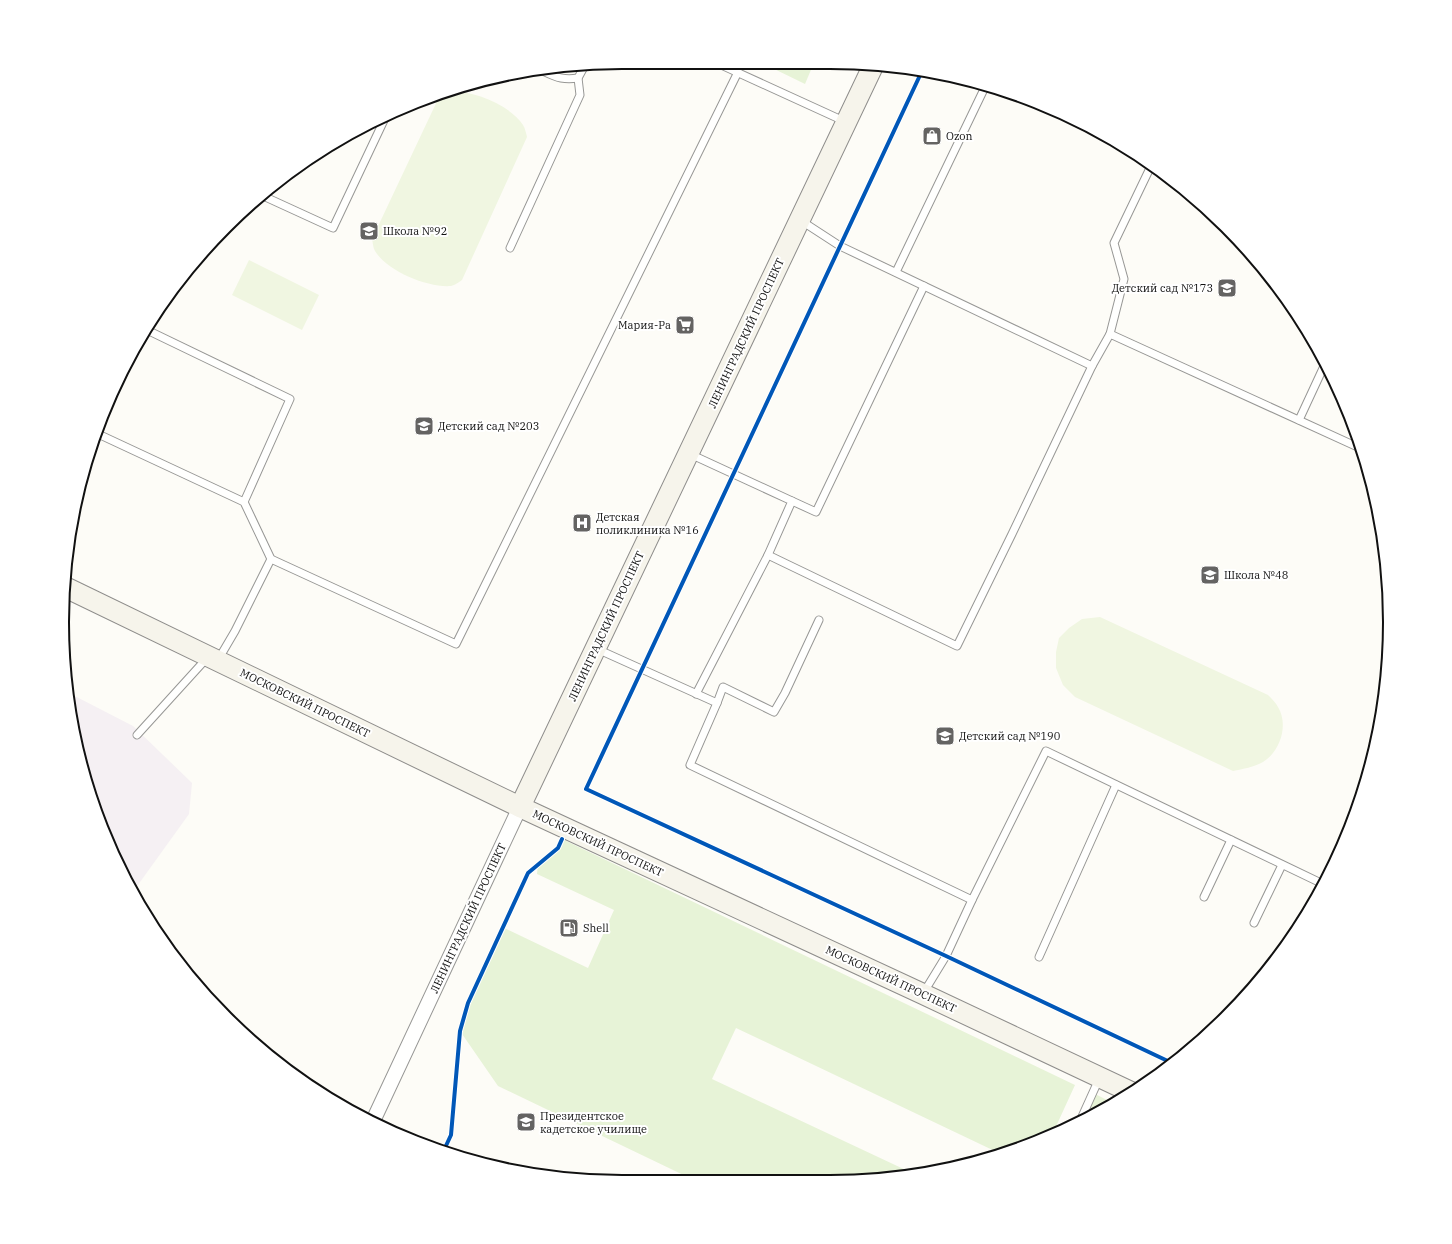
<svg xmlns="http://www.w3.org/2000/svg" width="1452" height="1244" font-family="'IBM Plex Serif',serif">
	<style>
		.industrial { fill: #f5f0f3 }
		.green { fill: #e7f3d7 }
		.pitch { fill: #f0f6e1 }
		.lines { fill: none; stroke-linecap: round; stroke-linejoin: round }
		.lane-casing { stroke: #979795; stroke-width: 9 }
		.street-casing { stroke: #979795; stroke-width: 16 }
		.secondary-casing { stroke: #8e8d8b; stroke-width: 22 }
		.lane { stroke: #fffffe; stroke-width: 7 }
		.street { stroke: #fffffe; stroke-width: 14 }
		.secondary { stroke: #f6f4eb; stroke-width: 20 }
		.cycleway-casing { stroke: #fff; stroke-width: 6 }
		.cycleway { stroke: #0057b8; stroke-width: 4 }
		.labels { text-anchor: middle; stroke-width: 4; stroke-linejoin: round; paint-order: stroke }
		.poi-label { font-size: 11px; fill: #111; stroke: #fff; text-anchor: start }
		.street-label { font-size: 11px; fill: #111; stroke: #fff }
		.rim { fill: none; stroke: #111; stroke-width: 2 }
	</style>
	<rect width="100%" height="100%" fill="#fdfcf7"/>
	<polygon class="industrial" points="67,692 133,726 192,783 189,814 135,889 92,802"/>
	<g class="green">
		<polygon points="764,64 813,65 805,84"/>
		<polygon points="562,839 1075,1085 1053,1133 1010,1152 1001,1154 736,1028 712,1079 910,1172 867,1181 698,1182 498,1086 460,1031 468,1003 502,927 588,968 614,910 537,874 538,864 558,848"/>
		<polygon points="1093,1093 1115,1104 1080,1121"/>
	</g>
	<g class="pitch">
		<path d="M451 91C474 91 510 105 523 125 525 128 526 133 527 137L462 280C459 282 455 285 451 286 428 288 387 271 375 251 373 248 373 243 372 239L439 97 443 94Z"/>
		<polygon points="249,260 319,295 302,330 232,295"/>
		<path d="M1100 617 1268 695C1272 699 1276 703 1278 707 1289 725 1280 752 1263 762 1254 767 1243 769 1233 771L1075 697 1063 685 1056 668V652L1059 638 1069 628 1082 619Z"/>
	</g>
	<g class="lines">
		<defs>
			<g id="lane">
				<polyline points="719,64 846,122"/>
				<path d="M545 72C557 78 565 80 578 78"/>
				<polyline points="261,195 333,228 386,116"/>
				<polyline points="800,220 840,246 1092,366 1110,334 1362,449"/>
				<polyline points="510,248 580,95 578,78 584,67"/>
				<polyline points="896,272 986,85"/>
				<polyline points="147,330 290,399 244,502"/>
				<polyline points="1110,334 1124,279 1114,243 1151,166"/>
				<polyline points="1299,420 1325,364"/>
				<polyline points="96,433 244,502 271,559 456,644 738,72"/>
				<polyline points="690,454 792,501 768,555 957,646 1012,534 1092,366"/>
				<polyline points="792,501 816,512 924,286"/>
				<polyline points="597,649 717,703 690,765 972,900 1046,751 1323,884"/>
				<polyline points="218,660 235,631 271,559"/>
				<polyline points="696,694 768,555"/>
				<polyline points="717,703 723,687 774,712 785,693 819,620"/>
				<polyline points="137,735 207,658"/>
				<polyline points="1204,897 1231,840"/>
				<polyline points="1254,923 1282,865"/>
				<polyline points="1039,957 1116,785"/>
				<polyline points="924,992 946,956 972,900"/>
				<polyline points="1080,1121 1099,1079"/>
			</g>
			<polyline id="street" points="373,1121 520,807"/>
			<g id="secondary">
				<polyline points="67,588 520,807 923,994 1131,1092"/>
				<polyline points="520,807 873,66"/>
			</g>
		</defs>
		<use href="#lane" class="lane-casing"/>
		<use href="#street" class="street-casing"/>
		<use href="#secondary" class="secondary-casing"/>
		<use href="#lane" class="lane"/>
		<use href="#street" class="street"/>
		<use href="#secondary" class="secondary"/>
		<defs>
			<g id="cycleway">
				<polyline points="922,71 586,789 946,956 1172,1063"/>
				<polyline points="444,1150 451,1135 460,1031 468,1003 528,873 558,848 562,839"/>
			</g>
		</defs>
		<use href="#cycleway" class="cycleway-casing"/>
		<use href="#cycleway" class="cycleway"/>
	</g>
	<defs>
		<symbol id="shop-square" viewBox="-11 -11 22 22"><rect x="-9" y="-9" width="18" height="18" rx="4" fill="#646362" stroke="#fff"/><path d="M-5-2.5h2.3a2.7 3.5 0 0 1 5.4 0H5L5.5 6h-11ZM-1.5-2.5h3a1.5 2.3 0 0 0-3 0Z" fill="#fff"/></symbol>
		<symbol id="school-square" viewBox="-11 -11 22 22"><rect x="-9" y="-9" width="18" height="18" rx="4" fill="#646362" stroke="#fff"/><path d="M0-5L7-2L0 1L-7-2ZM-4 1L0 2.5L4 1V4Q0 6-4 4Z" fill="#fff"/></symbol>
		<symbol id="supermarket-square" viewBox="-11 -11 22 22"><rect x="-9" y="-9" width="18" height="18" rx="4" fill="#646362" stroke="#fff"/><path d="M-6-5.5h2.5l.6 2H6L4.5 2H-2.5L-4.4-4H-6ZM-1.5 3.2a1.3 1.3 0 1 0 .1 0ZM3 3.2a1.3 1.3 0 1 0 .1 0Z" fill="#fff"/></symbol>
		<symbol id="hospital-square" viewBox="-11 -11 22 22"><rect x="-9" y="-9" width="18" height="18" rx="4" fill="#646362" stroke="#fff"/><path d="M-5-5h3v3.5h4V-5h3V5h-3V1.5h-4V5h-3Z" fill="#fff"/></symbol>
		<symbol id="fuel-square" viewBox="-11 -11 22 22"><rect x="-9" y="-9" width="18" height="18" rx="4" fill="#646362" stroke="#fff"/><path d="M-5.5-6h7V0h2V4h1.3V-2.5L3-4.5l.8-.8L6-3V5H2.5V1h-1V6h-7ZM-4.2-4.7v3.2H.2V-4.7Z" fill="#fff"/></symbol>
		<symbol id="university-square" viewBox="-11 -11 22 22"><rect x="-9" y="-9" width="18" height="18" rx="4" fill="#646362" stroke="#fff"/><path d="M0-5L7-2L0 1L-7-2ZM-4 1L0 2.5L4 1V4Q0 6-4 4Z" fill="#fff"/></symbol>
	</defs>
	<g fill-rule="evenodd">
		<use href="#shop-square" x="921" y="125" width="22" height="22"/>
		<use href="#school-square" x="358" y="220" width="22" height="22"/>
		<use href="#school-square" x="1216" y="277" width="22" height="22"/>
		<use href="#supermarket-square" x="674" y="314" width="22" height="22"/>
		<use href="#school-square" x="413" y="415" width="22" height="22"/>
		<use href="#hospital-square" x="571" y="512" width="22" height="22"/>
		<use href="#school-square" x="1199" y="564" width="22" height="22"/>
		<use href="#school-square" x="934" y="725" width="22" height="22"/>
		<use href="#fuel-square" x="558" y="917" width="22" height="22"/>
		<use href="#university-square" x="515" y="1111" width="22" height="22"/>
	</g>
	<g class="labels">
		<g class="poi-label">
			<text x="946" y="140">Ozon</text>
			<text x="383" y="235">Школа №92</text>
			<text x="1213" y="292" text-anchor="end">Детский сад №173</text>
			<text x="671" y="329" text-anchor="end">Мария-Ра</text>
			<text x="438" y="430">Детский сад №203</text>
			<text x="596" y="521">Детская<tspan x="596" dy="13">поликлиника №16</tspan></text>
			<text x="1224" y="579">Школа №48</text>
			<text x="959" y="740">Детский сад №190</text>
			<text x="583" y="932">Shell</text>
			<text x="540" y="1120">Президентское<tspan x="540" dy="13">кадетское училище</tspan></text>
		</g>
		<g class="street-label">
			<text transform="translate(746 333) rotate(-65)" y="4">ЛЕНИНГРАДСКИЙ ПРОСПЕКТ</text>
			<text transform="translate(606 626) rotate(-65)" y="4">ЛЕНИНГРАДСКИЙ ПРОСПЕКТ</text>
			<text transform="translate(305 703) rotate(26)" y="4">МОСКОВСКИЙ ПРОСПЕКТ</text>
			<text transform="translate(598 843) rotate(25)" y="4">МОСКОВСКИЙ ПРОСПЕКТ</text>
			<text transform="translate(468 918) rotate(-65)" y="4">ЛЕНИНГРАДСКИЙ ПРОСПЕКТ</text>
			<text transform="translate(891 979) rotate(25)" y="4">МОСКОВСКИЙ ПРОСПЕКТ</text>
		</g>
	</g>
	<path d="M0 0H1452V1244H0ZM622 69H830A553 553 0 0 1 1383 622V622A553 553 0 0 1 830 1175H622A553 553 0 0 1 69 622V622A553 553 0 0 1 622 69Z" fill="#fff" fill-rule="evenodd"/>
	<path class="rim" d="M622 69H830A553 553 0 0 1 1383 622V622A553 553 0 0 1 830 1175H622A553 553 0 0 1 69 622V622A553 553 0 0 1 622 69Z"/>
</svg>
